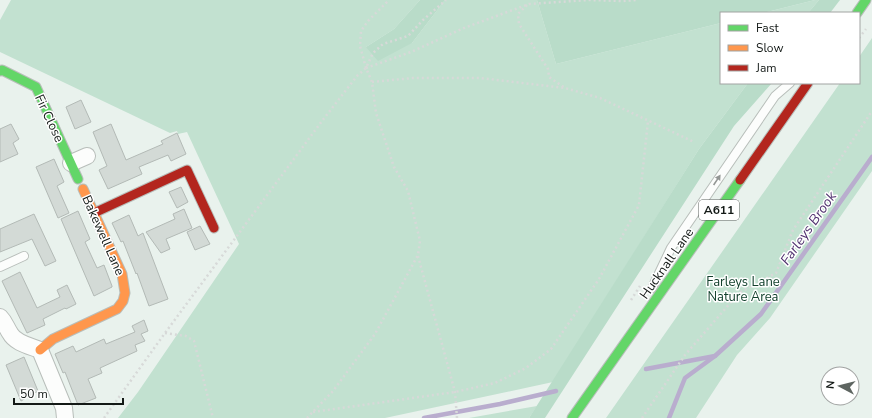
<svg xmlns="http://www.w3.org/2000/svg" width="872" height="418" font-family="'Nunito Sans',sans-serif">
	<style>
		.green { fill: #c2e1d0 }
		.forest { fill: #b9dcc9 }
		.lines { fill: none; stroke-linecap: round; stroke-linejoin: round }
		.stream { stroke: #b9adce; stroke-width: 4.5 }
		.building { fill: #d3dad6; stroke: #b3bab6 }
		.lane-casing { stroke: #b8beba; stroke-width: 10 }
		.street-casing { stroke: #b8beba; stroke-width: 18 }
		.fast-casing { stroke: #b8beba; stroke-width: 11 }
		.slow-casing { stroke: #b8beba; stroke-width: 11 }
		.jam-casing { stroke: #b8beba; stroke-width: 11 }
		.path { stroke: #d7d9d8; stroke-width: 2.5; stroke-dasharray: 2 3; stroke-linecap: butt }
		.lane { stroke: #fcfdfc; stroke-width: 8 }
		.street { stroke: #fcfdfc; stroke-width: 16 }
		.fast { stroke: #63d668; stroke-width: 9 }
		.slow { stroke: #ff974d; stroke-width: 9 }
		.jam { stroke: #b3261e; stroke-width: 9 }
		.oneway { fill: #939694 }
		.labels { text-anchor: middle; stroke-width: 3; stroke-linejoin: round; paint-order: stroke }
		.shield { fill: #fff; stroke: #5a5e5c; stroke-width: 1 }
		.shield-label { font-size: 12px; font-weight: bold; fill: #131916 }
		.street-label { font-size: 13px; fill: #131916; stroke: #fff }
		.park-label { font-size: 13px; fill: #12402c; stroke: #fff }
		.water-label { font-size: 14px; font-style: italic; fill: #50326f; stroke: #fff }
	</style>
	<rect width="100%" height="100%" fill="#e9f2ed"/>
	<g class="green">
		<polygon points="11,0 420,0 394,29 366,47 412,43 445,0 537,0 556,64 721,23 721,83 748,83 699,149 553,382 385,418 118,418 138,392 239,244 187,132 178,134 177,131 170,133 0,52 0,20"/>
		<polygon points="815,0 819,0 808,13 763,13"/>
		<polygon points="872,38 872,171 770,318 737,355 696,418 606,418 840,83 859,83 859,57"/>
		<polygon points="537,406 529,418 469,418"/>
	</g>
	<g class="forest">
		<polygon points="420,0 445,0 412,43 378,61 366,47 394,29"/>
		<polygon points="537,0 815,0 763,13 721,13 721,23 556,64"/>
		<polygon points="819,0 840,0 830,13 808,13"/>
		<polygon points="748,83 772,83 734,126 545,418 529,418 699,149"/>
	</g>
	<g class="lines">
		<g class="stream">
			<polyline points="646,369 715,356"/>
			<polyline points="424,418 500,404 556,391"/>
			<polyline points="669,418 685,378 715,356 761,314 872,157"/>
		</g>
	</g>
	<g class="building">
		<polygon points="81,100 91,122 75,129 66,107"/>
		<polygon points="11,124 19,139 13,143 18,154 0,162 0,129"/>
		<polygon points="111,124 126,160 163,144 161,141 177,133 186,154 171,161 168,155 139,167 142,174 108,189 99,170 107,166 93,132"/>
		<polygon points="54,159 64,182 57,186 69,213 58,218 36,167"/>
		<polygon points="181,187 188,202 177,208 169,192"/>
		<polygon points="184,209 192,228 166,239 170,249 161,253 146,232 175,219 173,214"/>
		<polygon points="78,211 90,239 85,242 97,268 104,265 112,286 112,287 94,296 61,219"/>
		<polygon points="34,214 56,261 45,266 32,239 0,252 0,229"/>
		<polygon points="129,215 138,236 143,233 168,299 149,306 137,273 136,274 123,241 121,242 112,223"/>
		<polygon points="200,226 210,244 195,250 187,232"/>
		<polygon points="20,272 37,308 60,297 57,290 67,285 76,304 66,309 65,308 43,319 45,325 27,333 2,281"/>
		<polygon points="144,320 148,331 141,334 145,341 135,345 137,351 100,368 102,373 88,379 96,398 78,405 65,372 63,373 55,354 73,346 76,352 104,339 106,344 135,332 132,326"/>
		<polygon points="24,357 38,391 21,401 6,365"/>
	</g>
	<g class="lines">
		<defs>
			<g id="lane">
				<polyline points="0,267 24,256"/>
				<polyline points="652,288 671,248 775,96 790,83"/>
			</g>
			<g id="street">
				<polyline points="71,163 87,156"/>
				<path d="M0 317C5 322 6 327 10 333 15 343 30 346 40 350L64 408 65 418"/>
			</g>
			<g id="fast">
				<polyline points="857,13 866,0"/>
				<polyline points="0,71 2,70 36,87 78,179"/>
				<polyline points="572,418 740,180"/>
			</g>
			<polyline id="slow" points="40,350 53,339 117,309 123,301 125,293 122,274 83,189"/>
			<g id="jam">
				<polyline points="740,180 808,83"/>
				<polyline points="94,213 187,170 214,228"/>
			</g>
		</defs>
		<use href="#lane" class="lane-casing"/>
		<use href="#street" class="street-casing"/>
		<use href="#fast" class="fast-casing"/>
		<use href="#slow" class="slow-casing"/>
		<use href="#jam" class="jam-casing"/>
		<g class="path">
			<polyline points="527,5 518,14 519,24 548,69 549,77 565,88"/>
			<polyline points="859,38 866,29"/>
			<polyline points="366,68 411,52 464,28 529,4 588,0 622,1 637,0"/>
			<polyline points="372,82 413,78 480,78 565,88 600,98 694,142"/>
			<polyline points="418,256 455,392 457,418"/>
			<polyline points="631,300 640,286"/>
			<polyline points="165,333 186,336 194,341 213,418"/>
			<polyline points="313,412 455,392 495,383 526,368 551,349 599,279 639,205 648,121"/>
			<polyline points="104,418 165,333 322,121 357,76 366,68 373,53 383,44 408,36 423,20 446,0"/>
			<polyline points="307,418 333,391 375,334 418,255 420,241 408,191 394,167 376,113 372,82 366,68 360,46 361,31 368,21 389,0"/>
			<polyline points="642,418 685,355 739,293 776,273 793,230 872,111"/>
		</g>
		<use href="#lane" class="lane"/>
		<use href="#street" class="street"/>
		<use href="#fast" class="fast"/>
		<use href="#slow" class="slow"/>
		<use href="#jam" class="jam"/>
	</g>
	<defs><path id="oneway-solid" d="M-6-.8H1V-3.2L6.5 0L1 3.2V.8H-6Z"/></defs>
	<use class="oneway" href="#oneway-solid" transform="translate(717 180) rotate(-56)"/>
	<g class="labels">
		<rect class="shield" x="699" y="200" width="40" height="20" rx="3"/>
		<g class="shield-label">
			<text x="719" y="214">A611</text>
		</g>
		<g class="street-label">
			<text transform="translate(50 118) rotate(65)" y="5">Fir Close</text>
			<text transform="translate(104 235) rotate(66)" y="5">Bakewell Lane</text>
			<text transform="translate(666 263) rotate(-55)" y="5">Hucknall Lane</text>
		</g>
		<g class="park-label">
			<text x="743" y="286">Farleys Lane<tspan x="743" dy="15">Nature Area</tspan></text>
		</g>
		<g class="water-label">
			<text transform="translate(808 228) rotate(-55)" y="5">Farleys Brook</text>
		</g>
	</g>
	<rect x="720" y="12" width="140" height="72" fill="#ffffff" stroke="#a1a3a2"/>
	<rect x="728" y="25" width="20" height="6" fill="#63d668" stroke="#a1a3a2"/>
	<text x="756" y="32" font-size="12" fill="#131916">Fast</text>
	<rect x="728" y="45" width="20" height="6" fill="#ff974d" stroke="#a1a3a2"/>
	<text x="756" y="52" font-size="12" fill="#131916">Slow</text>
	<rect x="728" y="65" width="20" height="6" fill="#b3261e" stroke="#a1a3a2"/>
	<text x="756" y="72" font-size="12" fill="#131916">Jam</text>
	<g transform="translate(840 386) rotate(277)"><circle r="19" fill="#ffffff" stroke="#a1a3a2"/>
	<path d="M0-3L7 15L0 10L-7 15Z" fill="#5e6561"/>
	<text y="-6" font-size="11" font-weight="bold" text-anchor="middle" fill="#131916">N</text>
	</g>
	<path d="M14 398v6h109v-6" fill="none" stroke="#131916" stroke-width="2"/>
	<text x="20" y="398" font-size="12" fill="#131916" stroke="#ffffff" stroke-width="3" paint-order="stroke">50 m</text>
</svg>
